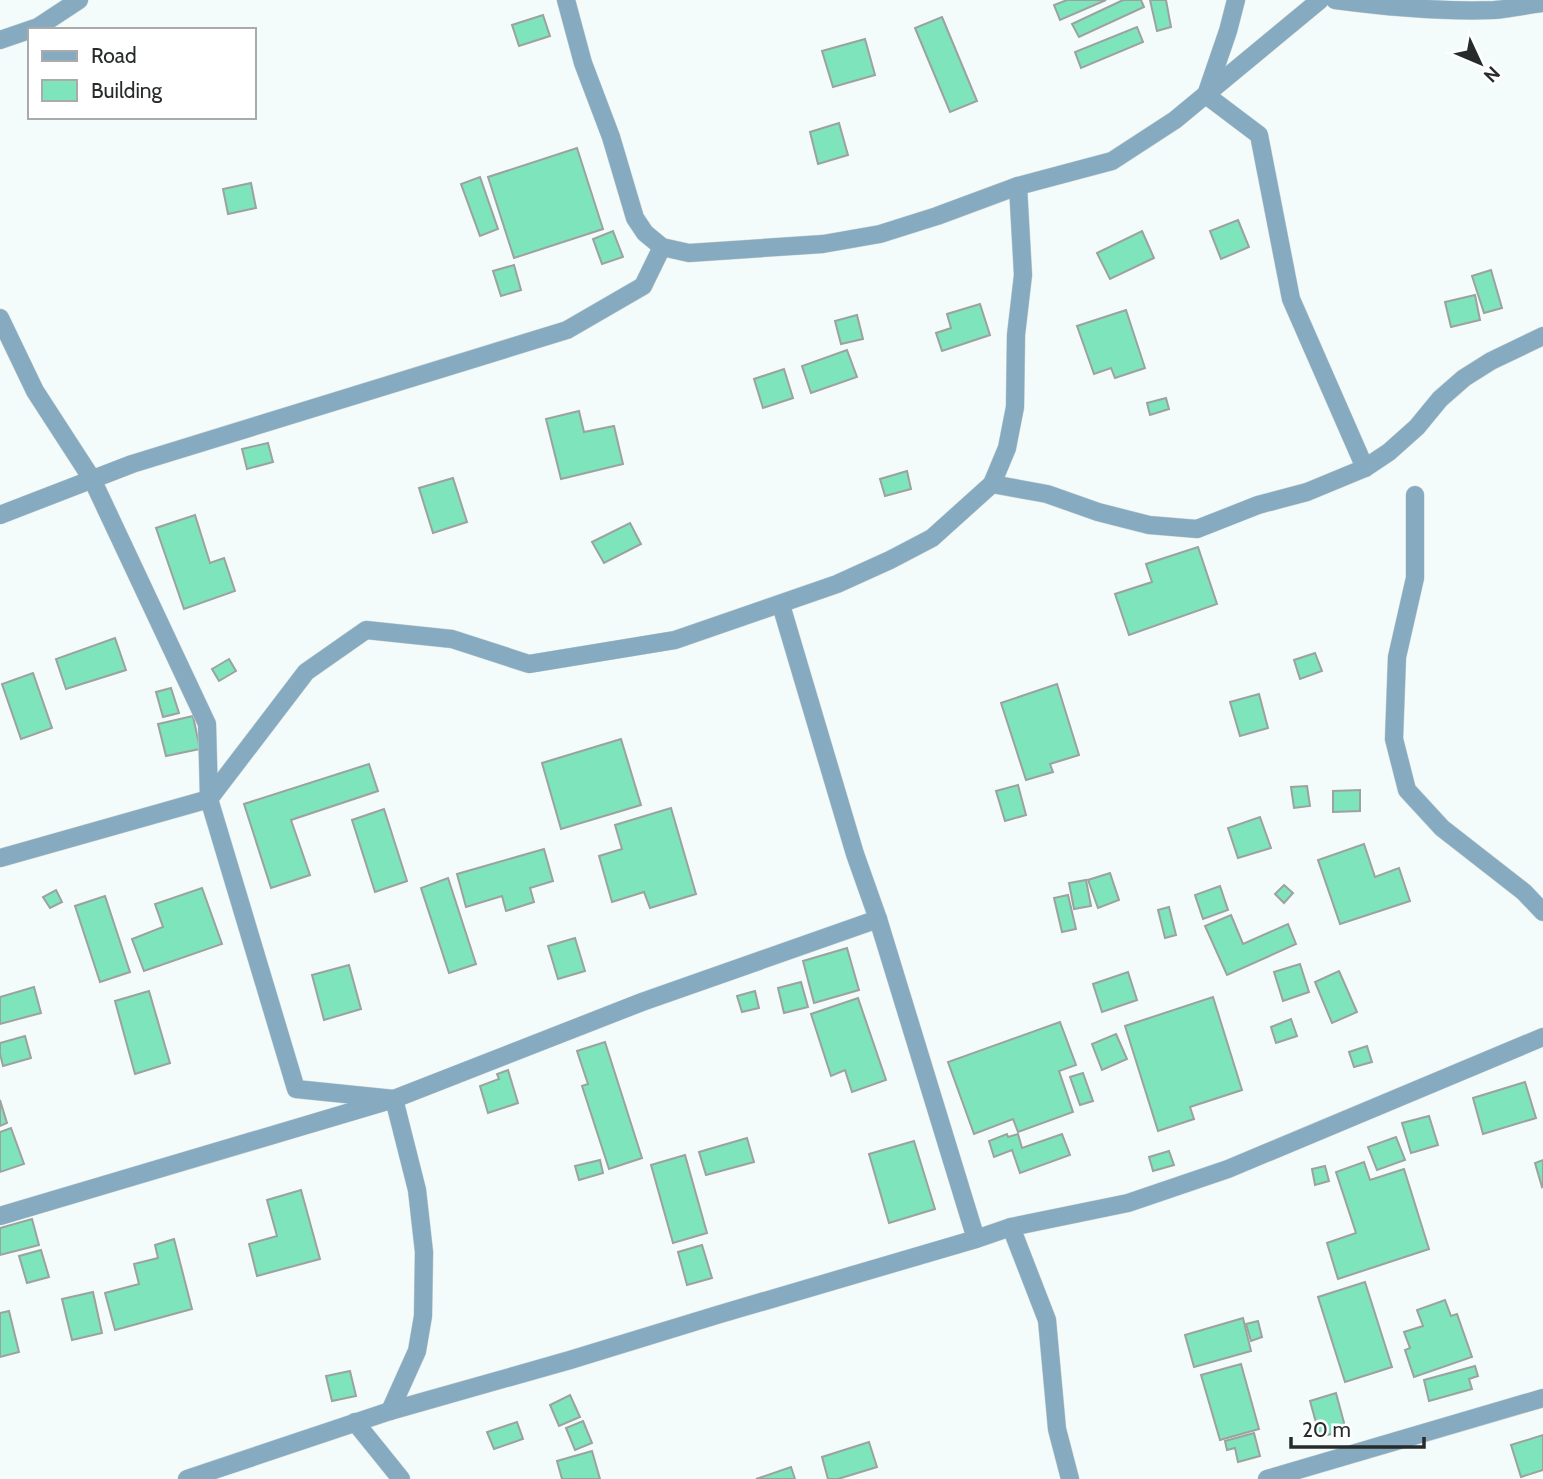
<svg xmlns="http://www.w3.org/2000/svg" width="1543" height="1479" font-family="Cabin,sans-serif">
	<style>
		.building { fill: #7de4bb; stroke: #9ca29f; stroke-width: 2 }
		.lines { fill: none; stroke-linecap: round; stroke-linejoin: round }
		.street-casing { stroke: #cfd6d6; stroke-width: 19 }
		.street { stroke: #86abc1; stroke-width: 18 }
	</style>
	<rect width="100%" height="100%" fill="#f4fbfb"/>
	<g class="building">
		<polygon points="1067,0 1106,0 1060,20 1054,5"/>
		<polygon points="1123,0 1141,0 1144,7 1079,37 1072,24"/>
		<polygon points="1150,0 1166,0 1171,27 1157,31"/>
		<polygon points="543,15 550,36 519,46 512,25"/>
		<polygon points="942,17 977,101 950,112 915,28"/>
		<polygon points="1137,27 1143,42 1081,68 1075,52"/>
		<polygon points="865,39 875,75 833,87 822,51"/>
		<polygon points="839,123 848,155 818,164 810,132"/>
		<polygon points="577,148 603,229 514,258 488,177"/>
		<polygon points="480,177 498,229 480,236 461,184"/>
		<polygon points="251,183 256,208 228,214 223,189"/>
		<polygon points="1238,220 1249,247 1221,259 1210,231"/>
		<polygon points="613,231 623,257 602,264 593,239"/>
		<polygon points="1142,231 1154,258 1110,279 1097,253"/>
		<polygon points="514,265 521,290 501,296 493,271"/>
		<polygon points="1491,270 1502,308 1484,313 1472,276"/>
		<polygon points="1475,295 1480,320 1451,327 1445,302"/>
		<polygon points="980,304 990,335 942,351 936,333 951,328 947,314"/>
		<polygon points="1126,310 1145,368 1115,378 1111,368 1094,374 1077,326"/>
		<polygon points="857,315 863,339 841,344 835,321"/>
		<polygon points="847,350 857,377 811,393 802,366"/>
		<polygon points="784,369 793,398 763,408 754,379"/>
		<polygon points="1166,398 1169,409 1150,415 1147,403"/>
		<polygon points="579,411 584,432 614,426 623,464 561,479 546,419"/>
		<polygon points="268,443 273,462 247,469 242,449"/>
		<polygon points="907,471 911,489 885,496 880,479"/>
		<polygon points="453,478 467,522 433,533 419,488"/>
		<polygon points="195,515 210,563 224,558 235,591 184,609 156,528"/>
		<polygon points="630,523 641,544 604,563 592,542"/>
		<polygon points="1198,547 1217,604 1129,635 1115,594 1152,582 1146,564"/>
		<polygon points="115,638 126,670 66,689 56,659"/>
		<polygon points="1315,653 1322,671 1300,679 1294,660"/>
		<polygon points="229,659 236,671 219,681 212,669"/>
		<polygon points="33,673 52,728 21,739 2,684"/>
		<polygon points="1057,684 1079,755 1050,764 1053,772 1026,780 1001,703"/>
		<polygon points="171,688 179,713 163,717 156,692"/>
		<polygon points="1259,694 1268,728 1240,736 1230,702"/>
		<polygon points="193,716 200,749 166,756 158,724"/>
		<polygon points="621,739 641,805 561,829 542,763"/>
		<polygon points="369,764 378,791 291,820 310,875 271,888 244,804"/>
		<polygon points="1018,785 1026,815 1005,821 996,791"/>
		<polygon points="1307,786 1310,806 1294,808 1291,787"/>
		<polygon points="1360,790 1360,811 1333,812 1333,791"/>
		<polygon points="671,808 696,894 650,908 644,892 612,902 599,856 622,849 615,825"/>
		<polygon points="384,809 407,881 375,892 352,820"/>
		<polygon points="1260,817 1271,848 1238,858 1228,828"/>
		<polygon points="1364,844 1375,877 1399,868 1410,901 1340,924 1318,860"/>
		<polygon points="544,849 553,881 530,888 534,902 506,911 502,896 466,907 457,874"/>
		<polygon points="1110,873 1119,900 1098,908 1088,880"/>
		<polygon points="448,878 476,964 449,973 421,888"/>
		<polygon points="1086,880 1091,906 1074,909 1069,883"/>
		<polygon points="1284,885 1293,893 1284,903 1275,894"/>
		<polygon points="1220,886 1228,910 1203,919 1195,895"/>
		<polygon points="202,888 222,944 144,971 132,939 163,927 155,904"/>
		<polygon points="56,890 62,902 50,908 43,897"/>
		<polygon points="1068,895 1076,929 1062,932 1054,898"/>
		<polygon points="105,896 130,972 100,982 75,906"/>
		<polygon points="1169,907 1176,935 1165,938 1158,910"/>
		<polygon points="1231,915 1243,944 1288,924 1296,944 1227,975 1205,926"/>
		<polygon points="575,938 585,971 558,979 548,946"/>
		<polygon points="847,948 859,990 814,1003 803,961"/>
		<polygon points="1300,964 1309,992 1283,1001 1274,972"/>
		<polygon points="349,965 361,1009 324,1020 312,975"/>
		<polygon points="1339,971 1357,1012 1332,1023 1315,982"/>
		<polygon points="1128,972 1137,1000 1102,1012 1093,984"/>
		<polygon points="801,982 808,1007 784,1013 778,988"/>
		<polygon points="34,987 41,1013 0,1024 0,997"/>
		<polygon points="149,991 170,1063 135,1074 115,1001"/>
		<polygon points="755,991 759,1008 742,1012 737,996"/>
		<polygon points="1213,997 1242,1090 1190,1107 1194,1119 1158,1131 1125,1026"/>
		<polygon points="858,998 886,1080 852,1092 845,1070 831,1076 811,1014"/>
		<polygon points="1291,1019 1297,1036 1276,1043 1271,1027"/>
		<polygon points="1060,1022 1076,1065 1059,1071 1073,1112 1018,1132 1013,1119 974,1134 948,1062"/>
		<polygon points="1116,1034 1127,1059 1102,1070 1092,1044"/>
		<polygon points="25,1036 31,1058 3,1066 0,1054 0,1043"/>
		<polygon points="605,1042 642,1158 609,1169 582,1086 588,1084 577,1051"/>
		<polygon points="1367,1046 1372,1062 1354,1067 1349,1052"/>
		<polygon points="508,1070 518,1103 488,1113 480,1086 499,1079 497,1074"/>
		<polygon points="1083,1073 1093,1101 1080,1105 1070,1077"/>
		<polygon points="1525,1082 1536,1118 1483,1134 1473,1098"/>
		<polygon points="0,1100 7,1123 0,1126"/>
		<polygon points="1429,1116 1438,1145 1411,1153 1402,1123"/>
		<polygon points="11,1128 24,1164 0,1172 0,1132"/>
		<polygon points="1007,1134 1008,1137 1018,1134 1022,1148 1062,1134 1070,1155 1020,1173 1012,1150 994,1157 989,1141"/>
		<polygon points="1396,1137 1405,1160 1377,1170 1368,1147"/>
		<polygon points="747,1138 754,1162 706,1175 699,1152"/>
		<polygon points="914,1141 935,1209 889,1223 869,1154"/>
		<polygon points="1169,1151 1174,1165 1153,1171 1149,1157"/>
		<polygon points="685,1155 707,1233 673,1243 651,1165"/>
		<polygon points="600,1160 603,1173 579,1180 575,1166"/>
		<polygon points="1543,1160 1543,1186 1542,1187 1535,1163"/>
		<polygon points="1364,1162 1370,1180 1404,1169 1429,1249 1338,1279 1327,1243 1356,1233 1336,1172"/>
		<polygon points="1325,1166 1329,1181 1315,1185 1312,1169"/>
		<polygon points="301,1190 320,1259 257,1276 249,1244 277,1236 267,1200"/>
		<polygon points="32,1219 39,1245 0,1255 0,1228"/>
		<polygon points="174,1239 192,1309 115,1330 105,1293 139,1284 134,1264 158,1258 155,1245"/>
		<polygon points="702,1245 712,1278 687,1285 678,1252"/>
		<polygon points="41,1250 49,1277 27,1283 19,1256"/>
		<polygon points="1365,1282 1392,1367 1345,1382 1318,1297"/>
		<polygon points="93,1292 102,1333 72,1340 62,1299"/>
		<polygon points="1445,1300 1451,1316 1457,1314 1472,1357 1414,1377 1405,1350 1410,1348 1404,1332 1423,1326 1417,1310"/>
		<polygon points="9,1311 19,1352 0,1357 0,1313"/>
		<polygon points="1243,1318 1251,1351 1194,1367 1185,1335"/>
		<polygon points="1258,1321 1262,1337 1251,1341 1246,1324"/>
		<polygon points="1241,1364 1259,1429 1220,1440 1201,1375"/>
		<polygon points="1475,1366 1478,1376 1469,1379 1472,1389 1429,1401 1424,1380"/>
		<polygon points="350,1371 356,1396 332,1401 326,1376"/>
		<polygon points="1336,1393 1346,1430 1320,1437 1310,1401"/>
		<polygon points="570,1395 580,1417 559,1426 550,1405"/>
		<polygon points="583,1421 592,1443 575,1450 566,1428"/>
		<polygon points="517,1422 523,1439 494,1449 487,1432"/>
		<polygon points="1254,1433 1260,1456 1238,1462 1235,1448 1227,1450 1225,1441"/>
		<polygon points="1543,1435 1543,1470 1521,1477 1511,1445"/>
		<polygon points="869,1442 877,1467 838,1479 828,1479 822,1457"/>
		<polygon points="592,1451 600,1479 562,1479 557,1461"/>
		<polygon points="791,1467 795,1479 756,1479"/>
	</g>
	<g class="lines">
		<defs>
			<g id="street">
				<polyline points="566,0 583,63 611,137 635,218 645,233 662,247 689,253 823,244 880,234 937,216 1018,186 1112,161 1175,120 1320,0"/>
				<polyline points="1236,0 1228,31 1206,95 1259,135 1291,299 1365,468"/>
				<path d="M1335 0C1388 7 1440 12 1494 10 1510 9 1527 5 1543 3"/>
				<polyline points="0,40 38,27 79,0"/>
				<polyline points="0,318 35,391 92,479 207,724 209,799 296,1089 394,1099 417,1190 424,1252 423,1316 417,1351 390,1411"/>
				<polyline points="992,484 1007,448 1015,407 1016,335 1023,275 1018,186"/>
				<polyline points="1415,495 1415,578 1397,657 1394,739 1407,790 1442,828 1524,892 1543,912"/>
				<polyline points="0,515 132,464 567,330 643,286 662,247"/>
				<polyline points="781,605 855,854 878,919 976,1239"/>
				<polyline points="0,858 209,799 306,672 366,630 452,639 529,664 675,640 837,584 890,560 932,538 992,484 1047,494 1098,512 1149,525 1197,529 1258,505 1307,492 1365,468 1389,452 1417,427 1440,399 1464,378 1491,361 1543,336"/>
				<polyline points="0,1216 394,1099 642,1002 878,919"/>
				<polyline points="1011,1227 1047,1320 1057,1429 1070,1479"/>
				<polyline points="355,1422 401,1479"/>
				<polyline points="187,1479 390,1411 570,1360 717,1315 976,1239 1011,1227 1128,1203 1228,1169 1543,1037"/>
				<polyline points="1267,1479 1543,1398"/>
			</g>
		</defs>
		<use href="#street" class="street-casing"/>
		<use href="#street" class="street"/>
	</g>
	<rect x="28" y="28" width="228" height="91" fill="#ffffff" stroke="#a9aaaa" stroke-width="2"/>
	<rect x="42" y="51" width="35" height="10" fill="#86abc1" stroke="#a9aaaa" stroke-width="2"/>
	<text x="91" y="63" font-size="21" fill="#282b2b">Road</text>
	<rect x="42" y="80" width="35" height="21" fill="#7de4bb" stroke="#a9aaaa" stroke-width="2"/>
	<text x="91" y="98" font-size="21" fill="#282b2b">Building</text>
	<g transform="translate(1480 63) rotate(134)" stroke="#ffffff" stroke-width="5" paint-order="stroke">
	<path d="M0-5L12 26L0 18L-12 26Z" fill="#282b2b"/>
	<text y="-10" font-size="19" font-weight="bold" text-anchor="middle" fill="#282b2b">N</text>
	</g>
	<path d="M1291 1437v10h133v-10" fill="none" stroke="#282b2b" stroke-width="3.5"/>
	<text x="1302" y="1437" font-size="21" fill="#282b2b" stroke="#ffffff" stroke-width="5" paint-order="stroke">20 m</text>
</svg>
